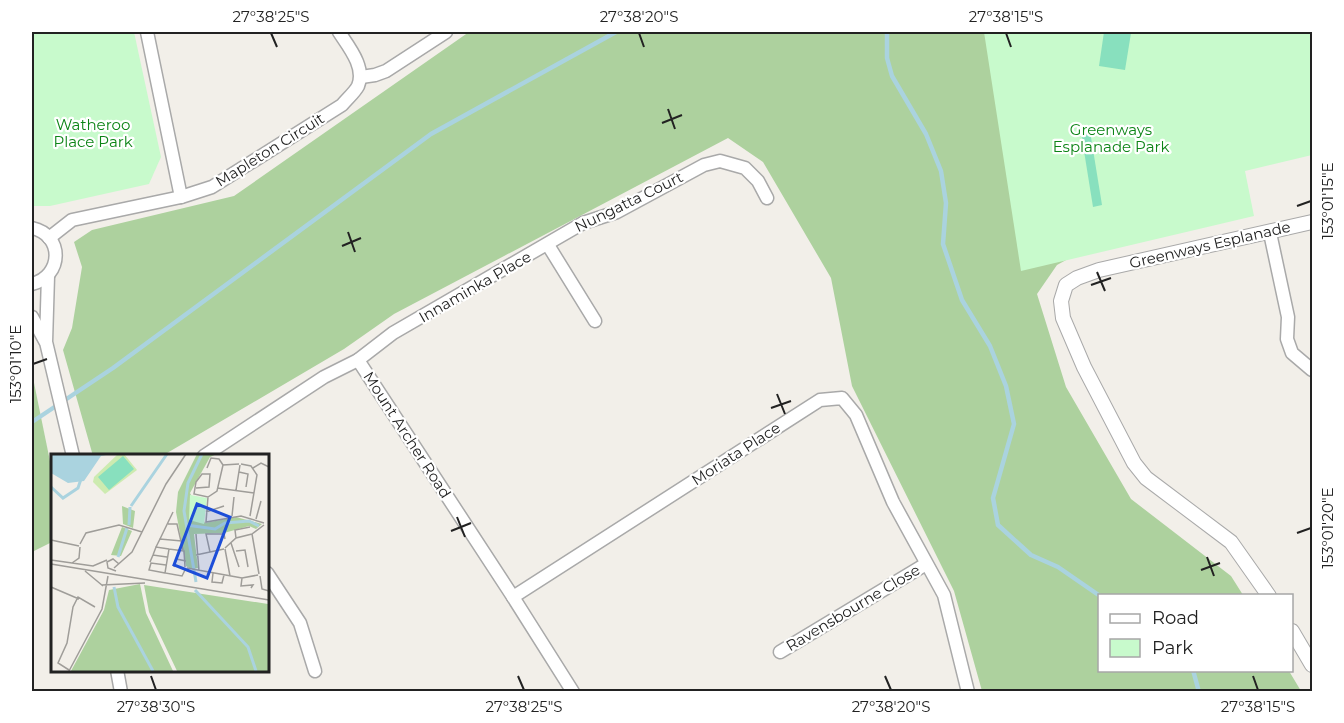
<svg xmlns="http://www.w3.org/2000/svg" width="1344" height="723" font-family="Montserrat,sans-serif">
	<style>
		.forest { fill: #add19e }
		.park { fill: #c8facc }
		.pitch { fill: #88e0be }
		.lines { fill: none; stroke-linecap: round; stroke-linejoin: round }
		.stream { stroke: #aad3df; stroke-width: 4.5 }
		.minor-casing { stroke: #a9a9a9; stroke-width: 15 }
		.tertiary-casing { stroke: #a9a9a9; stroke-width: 16 }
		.minor { stroke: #fff; stroke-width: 12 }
		.tertiary { stroke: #fff; stroke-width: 14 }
		.ticks { fill: none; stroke: #222; stroke-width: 2 }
		.labels { text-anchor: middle; stroke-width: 4.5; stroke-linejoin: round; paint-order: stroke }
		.park-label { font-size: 15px; fill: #0c8416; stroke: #fff }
		.street-label { font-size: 15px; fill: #222; stroke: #fff }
		.inset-river { fill: none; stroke: #aad3df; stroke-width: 3 }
		.inset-road { fill: none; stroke: #9f9d99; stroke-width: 1.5 }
		.view { fill: #1d4ed8; fill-opacity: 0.15; stroke: #1d4ed8; stroke-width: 3 }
		.inset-edge { fill: none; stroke: #222; stroke-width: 3 }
		.neatline { fill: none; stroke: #222; stroke-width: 2 }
		.ticks-label { font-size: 15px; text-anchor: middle; fill: #222 }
	</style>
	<rect width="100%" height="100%" fill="#f2efe9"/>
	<g class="forest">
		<polygon points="469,32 1050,32 1086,249 1057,265 1037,294 1066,387 1131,499 1231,576 1243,595 1100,596 1100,670 1289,671 1301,691 982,691 954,591 852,386 831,278 763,162 728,138 394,314 344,349 162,456 93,456 63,350 72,328 82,267 74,242 92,230 234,196"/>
		<polygon points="32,373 52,471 52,542 32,552"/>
	</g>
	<g class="park">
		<polygon points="32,32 134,32 161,157 149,184 50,206 32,206"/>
		<polygon points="984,32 1312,32 1312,155 1245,171 1254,216 1021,271"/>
	</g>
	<g class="pitch">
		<polygon points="1104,32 1131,33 1125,70 1099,66"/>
		<polygon points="1089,125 1102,205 1093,207 1080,126"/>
	</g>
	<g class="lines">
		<g class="stream">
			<polyline points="887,32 887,58 892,76 926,134 941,171 946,203 943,244 962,300 990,346 1006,386 1014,424 993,498 998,525 1031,555 1058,567 1100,596"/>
			<polyline points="32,422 113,368 431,134 616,32"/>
			<polyline points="1193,670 1199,692"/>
		</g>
		<defs>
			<g id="minor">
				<polyline points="147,32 181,197"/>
				<polyline points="361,77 375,75 386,71 446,32"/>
				<path d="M32 228C64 235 63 276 32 284"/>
				<polyline points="1270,233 1288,317 1287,339 1292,353 1312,370"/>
				<path d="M49 238 72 220 181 197 212 187 342 105C347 99 355 92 358 86 366 67 348 46 339 32"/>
				<polyline points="548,245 595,321"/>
				<polyline points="48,276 46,342 73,456"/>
				<polyline points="32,317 45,341"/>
				<polyline points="358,360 513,597 573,692"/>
				<polyline points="204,456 324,377 358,360 393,333 583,223 617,212 704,165 720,161 745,168 758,181 767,198"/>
				<polyline points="267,573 300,623 315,671"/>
				<polyline points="513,597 820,400 842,398 856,415 893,502 944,595 968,692"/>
				<polyline points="780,652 926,564"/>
				<polyline points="117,670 121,692"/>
			</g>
			<g id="tertiary">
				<polyline points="1269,596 1231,542 1146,478 1134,463 1084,367 1063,318 1061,301 1066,285 1077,278 1099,270 1312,222"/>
				<polyline points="1292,631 1312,665"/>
			</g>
		</defs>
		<use href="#minor" class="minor-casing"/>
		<use href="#tertiary" class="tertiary-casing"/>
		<use href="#minor" class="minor"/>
		<use href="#tertiary" class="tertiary"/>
	</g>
	<path class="ticks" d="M271 33 277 47M639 33 644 47M1006 33 1011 47M668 109 675 129M662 123 682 115M1297 206 1311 201M348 232 355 252M342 246 361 238M1097 272 1105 291M1091 285 1111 278M33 364 47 359M777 394 785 414M771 408 791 401M457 517 465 537M451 531 471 523M1297 533 1311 528M1207 557 1214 576M1201 570 1220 563M151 676 156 690M518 676 524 690M885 676 891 690M1253 676 1258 690"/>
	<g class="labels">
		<g class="park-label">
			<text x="93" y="130">Watheroo<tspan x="93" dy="17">Place Park</tspan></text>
			<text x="1111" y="135">Greenways<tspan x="1111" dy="17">Esplanade Park</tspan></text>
		</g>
		<g class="street-label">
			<text transform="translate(270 150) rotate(-32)" y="5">Mapleton Circuit</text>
			<text transform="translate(629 202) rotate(-26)" y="5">Nungatta Court</text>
			<text transform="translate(1210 245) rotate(-13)" y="5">Greenways Esplanade</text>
			<text transform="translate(475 287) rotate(-30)" y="5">Innaminka Place</text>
			<text transform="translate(407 435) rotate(57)" y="5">Mount Archer Road</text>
			<text transform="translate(736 454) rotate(-33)" y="5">Moriata Place</text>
			<text transform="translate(853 608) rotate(-31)" y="5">Ravensbourne Close</text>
		</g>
	</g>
	<g transform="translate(51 454)">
		<rect width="218" height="218" fill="#f2efe9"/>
		<path d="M67 0H73L86 16 54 40 42 28 43 23Z" fill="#cdebb0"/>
		<path d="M146 0H166L159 3 139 39 154 69 185 63 211 70 205 75 198 72 173 79 143 80 147 114 140 115 135 112 125 58 127 38ZM71 52 84 57 82 74 72 70ZM71 73 81 77 70 102 60 101ZM89 130 95 159 122 217H20L53 156 58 136ZM93 131 217 150V217H126L98 158Z" fill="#add19e"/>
		<path d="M139 41 156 44 153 70 138 66Z" fill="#c8facc"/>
		<path d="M72 2 83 15 58 36 47 23Z" fill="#88e0be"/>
		<path d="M0 0H60L50 2 33 27 17 29 0 19Z" fill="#aad3df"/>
		<path class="inset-river" d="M0 33 12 44 27 34 30 25M80 52 116 0M78 71 79 53M135 71 164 75 174 69 198 67 208 72M67 103 76 74M145 128 133 57 137 29 151 0M63 133 67 153 102 217M144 136 197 193 205 217"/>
		<path class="inset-road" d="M190 10 200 12 206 21 199 62M156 14 160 4 168 5 172 11M202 14 210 9 218 13M188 18 197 20 195 33M145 34 158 33 159 20H151L145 28 143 40 157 43 166 37 172 11 188 10M166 34 203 39M185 36 189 11M157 43 155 68 190 62 213 69M155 58 173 52M181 62 183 43M205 65 210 47M117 70H126L132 96M145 80 148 117M185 84 184 76 199 73M109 85 122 58M0 86 28 92M180 89 188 113M29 90 35 79 68 71 91 78M105 93 109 85 131 87M174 94 185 84 201 80M174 95 179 122M185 97 194 96 197 113M159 98 155 80H173L174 85M102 101 105 93 118 95M145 101 173 95M0 106 42 112 56 106M99 108 102 101 116 103M21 109 28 104 29 93M0 110 218 146M123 113 125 105 135 107M63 114 81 98 115 30 135 0M136 114 191 124 207 121M134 116 131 122 114 119 118 95 133 97 134 113M34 117 52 132M65 117 57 114 56 108 62 105 68 110M114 119 98 116 100 109 115 111M162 119 161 128 171 129 173 121M208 120 201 80 213 71M209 122 211 135 218 137M191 124 190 132 202 131 200 134M51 131 94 129M0 133 28 145M18 216 7 209 16 189 22 153 27 143 44 153M18 217 51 155 57 122"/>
		<path class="view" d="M146 50 179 63 156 124 123 111Z"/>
		<rect width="218" height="218" class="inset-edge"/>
	</g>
	<rect width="1344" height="723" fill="none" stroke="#ffffff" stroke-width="66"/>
	<rect x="1098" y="594" width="195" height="78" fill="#ffffff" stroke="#a7a7a7" stroke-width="1.5"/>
	<rect x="1110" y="614" width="30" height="9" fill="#ffffff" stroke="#a7a7a7" stroke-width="1.5"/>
	<text x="1152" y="624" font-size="18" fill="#222222">Road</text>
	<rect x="1110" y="639" width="30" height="18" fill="#c8facc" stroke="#a7a7a7" stroke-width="1.5"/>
	<text x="1152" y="654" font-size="18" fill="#222222">Park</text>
	<rect x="33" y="33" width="1278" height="657" class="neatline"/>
	<g class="ticks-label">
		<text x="271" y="22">27°38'25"S</text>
		<text x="639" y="22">27°38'20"S</text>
		<text x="1006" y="22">27°38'15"S</text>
		<text transform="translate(1328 201) rotate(-90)" y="5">153°01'15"E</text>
		<text transform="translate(16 364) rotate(-90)" y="5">153°01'10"E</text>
		<text transform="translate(1328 528) rotate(-90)" y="5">153°01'20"E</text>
		<text x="156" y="712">27°38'30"S</text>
		<text x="524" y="712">27°38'25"S</text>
		<text x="891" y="712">27°38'20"S</text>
		<text x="1258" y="712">27°38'15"S</text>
	</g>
</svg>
